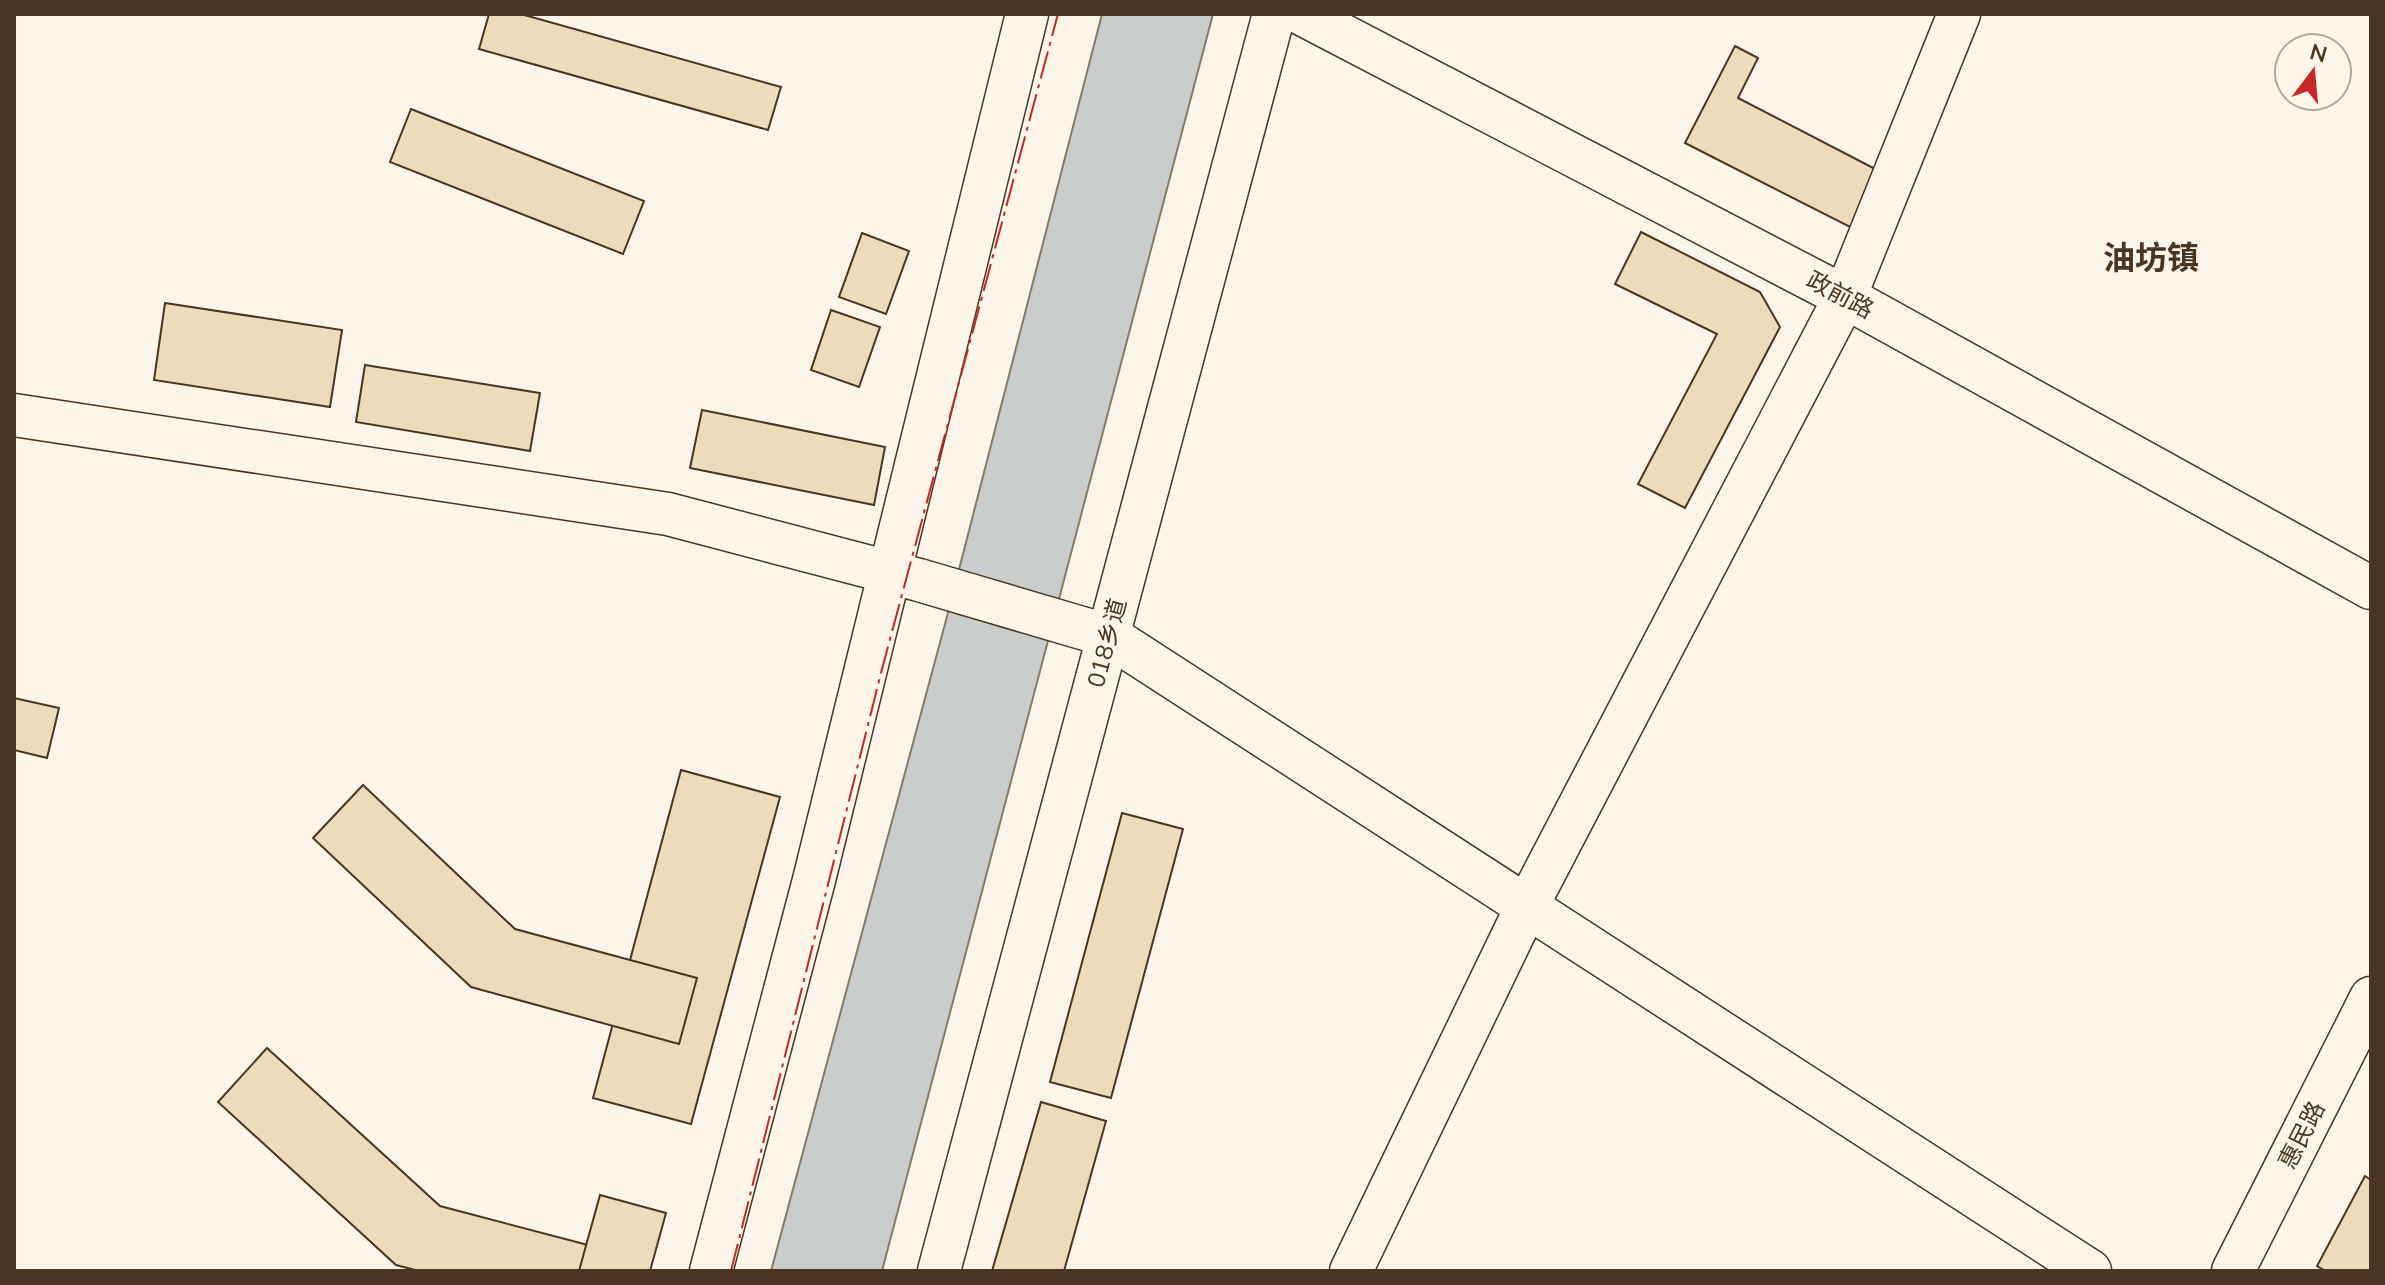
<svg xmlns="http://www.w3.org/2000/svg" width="2385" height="1285" font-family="'Nunito Sans','Noto Sans SC',sans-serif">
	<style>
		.water { fill: #c9cecd; stroke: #887966; stroke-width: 2 }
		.building { fill: #ecdcbc; stroke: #4a3520; stroke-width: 2 }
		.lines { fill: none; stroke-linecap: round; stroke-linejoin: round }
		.minor-casing { stroke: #4a3520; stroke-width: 45 }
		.minor { stroke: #fbf6e9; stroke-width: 42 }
		.power { stroke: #c62828; stroke-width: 2; stroke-dasharray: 28 6 4 6; stroke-linecap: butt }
		.labels { text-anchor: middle; stroke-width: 6; stroke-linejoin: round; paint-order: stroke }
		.street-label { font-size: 24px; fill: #4a3520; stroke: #fbf6e9 }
		.district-label { font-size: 32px; font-weight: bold; fill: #4a3520; stroke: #fbf6e9 }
	</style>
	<rect width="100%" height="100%" fill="#fbf6e9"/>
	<polygon class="water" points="1102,14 1213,14 882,1271 771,1271 945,624"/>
	<g class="building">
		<polygon points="489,14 521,14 781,87 768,130 479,49"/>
		<polygon points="1735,46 1758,58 1738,98 1881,172 1852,228 1685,143"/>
		<polygon points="411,109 644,201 623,254 390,162"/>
		<polygon points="1641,232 1760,292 1780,327 1685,508 1638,484 1717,334 1615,284"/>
		<polygon points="862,233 909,251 886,314 839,297"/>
		<polygon points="165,303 342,330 330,407 154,380"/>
		<polygon points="831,310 880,327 859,387 811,370"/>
		<polygon points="365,365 540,393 530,451 356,422"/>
		<polygon points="702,410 885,447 874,505 690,468"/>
		<polygon points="14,698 59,708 47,758 14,750"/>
		<polygon points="681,770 780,797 691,1124 593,1098"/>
		<polygon points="363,785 515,929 697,978 679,1044 471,987 313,838"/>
		<polygon points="1122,813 1183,829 1111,1098 1050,1082"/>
		<polygon points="267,1048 440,1206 626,1255 622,1271 419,1271 396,1265 218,1102"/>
		<polygon points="1041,1102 1106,1121 1064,1271 992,1271"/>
		<polygon points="2365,1176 2371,1180 2371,1271 2326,1271 2317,1266"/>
		<polygon points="600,1195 666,1213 650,1271 579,1271"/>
	</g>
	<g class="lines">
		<defs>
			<g id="minor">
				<polyline points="1302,14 1845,297 2371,588"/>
				<polyline points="14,415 668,514 919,580 1109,636 2090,1271"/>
				<polyline points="711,1271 814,880 1027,14"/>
				<polyline points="939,1271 1274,14"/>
				<polyline points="1351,1271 1526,908 1845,297 1959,14"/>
				<polyline points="2233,1271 2371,998"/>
			</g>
		</defs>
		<use href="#minor" class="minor-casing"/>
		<use href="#minor" class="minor"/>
		<polyline class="power" points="731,1271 882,669 1058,14"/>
	</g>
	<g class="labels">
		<g class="street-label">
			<text transform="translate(1840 295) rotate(28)" y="8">政前路</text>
			<text transform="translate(1107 643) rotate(-75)" y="8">018乡道</text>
			<text transform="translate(2302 1135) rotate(-63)" y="8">惠民路</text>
		</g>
		<g class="district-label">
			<text x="2151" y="269">油坊镇</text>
		</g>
	</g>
	<rect width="2385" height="1285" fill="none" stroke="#4a3520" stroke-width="32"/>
	<g transform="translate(2313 72) rotate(16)"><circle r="38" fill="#fbf6e9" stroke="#b4a999" stroke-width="2"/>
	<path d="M0-6L14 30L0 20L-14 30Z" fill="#c62828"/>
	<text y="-12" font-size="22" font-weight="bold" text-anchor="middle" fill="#4a3520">N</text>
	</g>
</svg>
